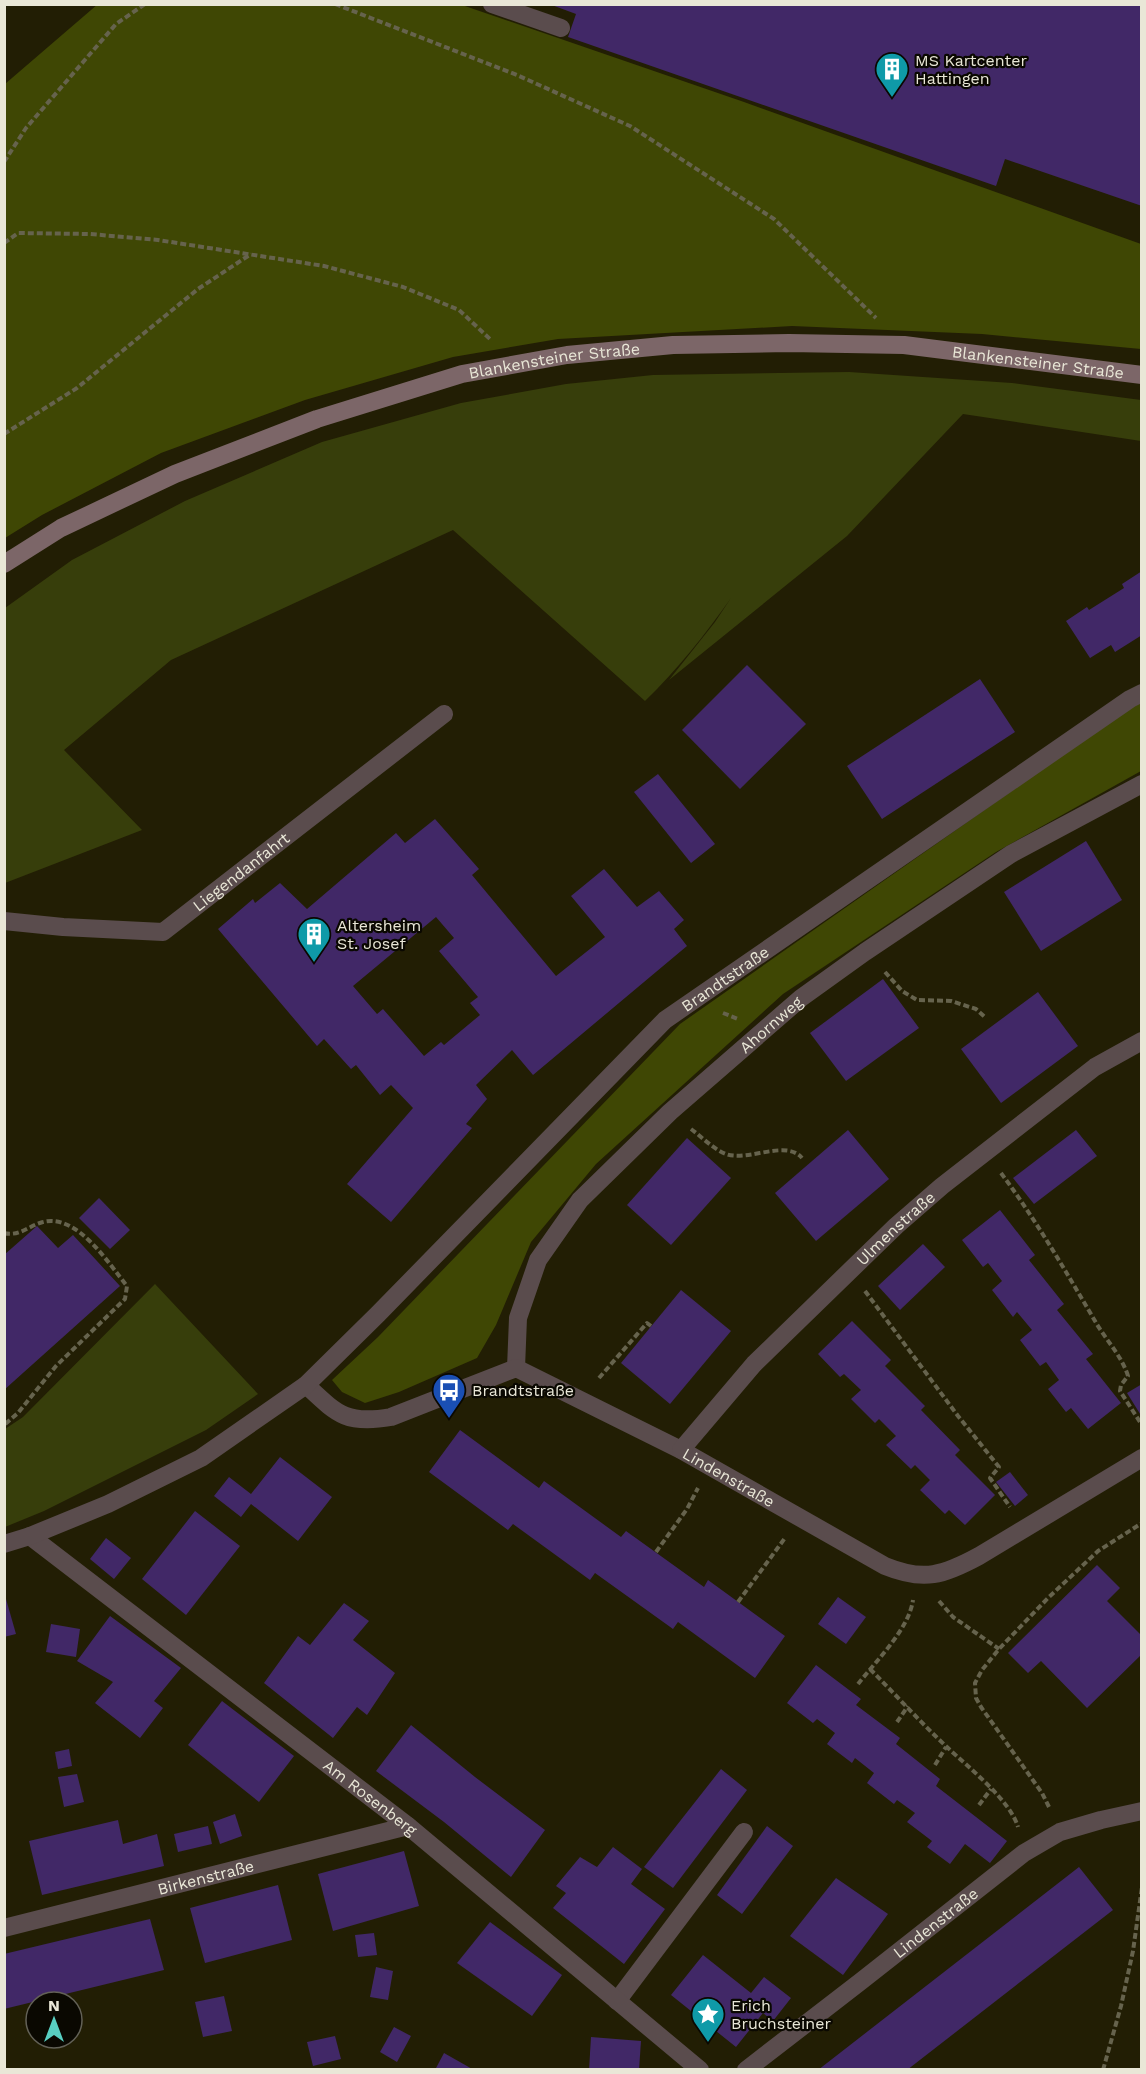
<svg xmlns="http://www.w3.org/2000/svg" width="1146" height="2074" font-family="'Work Sans',sans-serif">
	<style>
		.green { fill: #373e0b }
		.forest { fill: #3f4704 }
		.building { fill: #412867; fill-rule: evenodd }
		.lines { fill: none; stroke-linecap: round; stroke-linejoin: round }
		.path { stroke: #66634d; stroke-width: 4; stroke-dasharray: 6 3; stroke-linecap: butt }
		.service { stroke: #5a4c4d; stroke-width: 18 }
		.minor { stroke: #5a4c4d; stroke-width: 18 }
		.secondary { stroke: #7c6668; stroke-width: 18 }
		.labels { text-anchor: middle; stroke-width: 4.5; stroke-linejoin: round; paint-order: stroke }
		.poi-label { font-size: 16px; fill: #e9e7d7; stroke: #0a0801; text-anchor: start }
		.street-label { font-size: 16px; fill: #e9e7d7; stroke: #0a0801 }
	</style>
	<rect width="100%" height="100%" fill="#221e04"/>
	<g class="green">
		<path d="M849 372 1012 383 1141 400V441L963 414 847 536 669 680 715 622 731 598C705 635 677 670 645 701L453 530 171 660 64 750 142 830 5 883V608L72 560 185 501 322 442 461 403 566 384 653 375Z"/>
		<polygon points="155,1284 258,1394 206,1430 44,1511 5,1527 5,1429 23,1417"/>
	</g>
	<g class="forest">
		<polygon points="98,4 462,5 744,102 1141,244 1141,349 982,334 792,326 558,339 453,357 305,400 161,453 42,515 5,538 5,84"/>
		<polygon points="1141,700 1141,771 996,852 783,994 596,1164 531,1242 496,1325 477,1358 399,1392 365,1403 342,1392 332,1380 378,1337 680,1024"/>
	</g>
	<g class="building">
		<polygon points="549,4 1142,4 1142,206 1005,159 996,186 568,37 576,14"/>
		<polygon points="1142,571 1142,635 1115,652 1111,645 1090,658 1066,621 1087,607 1089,610 1124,588 1122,584"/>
		<polygon points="747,665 806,724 740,789 682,730"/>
		<polygon points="980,679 1015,732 882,819 847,766"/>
		<polygon points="658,774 715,844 691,863 634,792"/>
		<path d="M435 819 479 869 472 875 556 976 605 937 571 896 604 869 637 907 659 891 684 920 674 929 687 946 533 1075 512 1050 476 1085 487 1099 466 1124 472 1128 391 1222 347 1184 413 1108 391 1085 380 1095 356 1065 351 1069 324 1039 317 1046 218 929 253 899 255 903 280 883 307 909 396 833 405 843ZM436 917 454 938 439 951 478 997 470 1003 480 1015 444 1045 441 1042 424 1056 383 1009 377 1014 353 986Z"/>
		<polygon points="1086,841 1122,900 1041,951 1004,892"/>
		<polygon points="883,979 919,1028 846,1081 810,1033"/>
		<polygon points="1038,992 1078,1046 1001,1103 961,1049"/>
		<polygon points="848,1130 889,1179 816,1241 775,1193"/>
		<polygon points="1076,1130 1097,1156 1034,1204 1013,1178"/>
		<polygon points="687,1138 731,1178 671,1245 627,1205"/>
		<polygon points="99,1198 130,1230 110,1249 79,1218"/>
		<polygon points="1000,1210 1035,1255 1029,1260 1064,1304 1057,1310 1093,1354 1086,1359 1121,1403 1088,1429 1071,1408 1066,1412 1048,1389 1059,1380 1046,1362 1040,1366 1020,1340 1032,1330 1017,1312 1013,1317 992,1290 1002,1281 988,1263 983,1267 962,1240"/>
		<polygon points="37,1226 58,1248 73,1235 120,1286 4,1390 4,1255"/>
		<polygon points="923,1244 945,1267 900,1310 878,1286"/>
		<polygon points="681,1290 731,1331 670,1404 621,1363"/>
		<polygon points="852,1321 891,1360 885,1366 925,1406 921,1410 960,1450 955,1455 995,1495 965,1525 949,1510 945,1514 920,1490 930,1480 915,1465 911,1469 886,1445 896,1436 879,1419 875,1423 851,1399 861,1390 844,1374 840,1377 818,1354"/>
		<polygon points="1142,1384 1142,1417 1127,1393"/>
		<polygon points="460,1430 539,1488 544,1481 621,1537 626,1531 704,1587 708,1580 785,1636 755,1678 678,1622 673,1629 595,1573 590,1580 513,1524 508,1530 429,1472"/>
		<polygon points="280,1457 332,1497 298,1541 251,1504 241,1517 214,1496 229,1477 251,1494"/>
		<polygon points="1010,1472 1028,1495 1015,1506 996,1482"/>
		<polygon points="195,1511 240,1546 186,1615 142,1579"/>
		<polygon points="106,1538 131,1558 114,1579 90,1559"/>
		<polygon points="1097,1565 1120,1588 1107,1601 1142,1636 1142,1654 1087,1708 1041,1661 1028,1673 1008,1653"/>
		<polygon points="4,1592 16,1634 4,1637"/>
		<polygon points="838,1597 866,1617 846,1644 818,1624"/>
		<polygon points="344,1603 369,1621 353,1640 395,1673 367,1715 357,1707 333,1738 264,1683 298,1636 310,1645"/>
		<polygon points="110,1616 181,1668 154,1701 163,1708 140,1738 95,1703 113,1682 77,1661"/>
		<polygon points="51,1624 80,1629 76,1657 46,1652"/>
		<polygon points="816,1665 861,1699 856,1705 900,1738 896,1744 940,1779 936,1786 1007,1841 990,1863 965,1844 950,1864 927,1847 932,1841 907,1822 915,1813 897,1800 894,1804 867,1783 874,1773 855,1758 852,1763 827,1744 835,1733 817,1719 813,1723 787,1703"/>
		<polygon points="222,1701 294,1756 259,1802 188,1745"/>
		<polygon points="411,1725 475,1777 545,1830 511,1877 444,1822 376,1771"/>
		<polygon points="69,1749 72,1766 58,1769 55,1752"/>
		<polygon points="721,1769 747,1790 673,1888 644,1867"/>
		<polygon points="77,1774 84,1802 64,1807 58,1777"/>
		<polygon points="235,1814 242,1836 220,1844 213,1822"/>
		<polygon points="118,1820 123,1844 157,1834 164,1866 42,1895 29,1841"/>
		<polygon points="208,1826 212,1844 178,1852 174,1834"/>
		<polygon points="767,1826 793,1846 742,1914 717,1895"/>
		<polygon points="613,1847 642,1869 631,1884 665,1909 624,1964 553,1908 566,1893 556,1886 580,1857 597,1867"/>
		<polygon points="404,1851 419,1906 333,1931 318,1874"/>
		<polygon points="1079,1867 1113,1910 907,2070 818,2070"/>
		<polygon points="836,1878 888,1914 843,1975 790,1936"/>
		<polygon points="278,1885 292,1940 205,1963 190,1908"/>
		<polygon points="150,1919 164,1970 4,2009 4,1954"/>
		<polygon points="490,1922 562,1975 532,2016 457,1963"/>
		<polygon points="374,1933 377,1955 358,1957 355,1935"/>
		<polygon points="703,1955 751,1993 764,1977 791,1998 773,2021 763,2013 736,2047 671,1995"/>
		<polygon points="376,1967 393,1971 388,2000 370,1997"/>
		<polygon points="224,1996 232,2031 203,2037 195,2002"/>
		<polygon points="394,2027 411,2036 397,2062 380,2052"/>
		<polygon points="335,2036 341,2059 313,2066 307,2042"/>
		<polygon points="591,2037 641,2041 639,2070 589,2070"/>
		<polygon points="444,2053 474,2070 435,2070"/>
	</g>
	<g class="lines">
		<g class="path">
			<polyline points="335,4 517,75 630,126 774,219 876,318"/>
			<polyline points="4,162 26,128 116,24 145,4"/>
			<polyline points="4,243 18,233 90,234 158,240 324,266 403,287 459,310 491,340"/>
			<polyline points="4,434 77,388 198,289 251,254"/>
			<polyline points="885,972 902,991 917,1000 951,1001 976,1009 985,1017"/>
			<polyline points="723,1013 738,1019"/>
			<path d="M691 1129C702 1137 713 1149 726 1154 748 1162 786 1139 802 1158"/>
			<path d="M1001 1173C1036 1220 1065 1270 1095 1321 1105 1339 1122 1356 1128 1376L1121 1385 1120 1391 1142 1425"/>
			<path d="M4 1233C19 1237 30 1225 43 1222 77 1213 109 1264 127 1286L125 1299 56 1366 18 1413 4 1425"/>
			<polyline points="865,1291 958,1416 999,1467 990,1478 1010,1507"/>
			<polyline points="599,1378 647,1323 651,1326"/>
			<polyline points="656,1552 687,1509 698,1488"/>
			<polyline points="939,1601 953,1617 999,1649"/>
			<polyline points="738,1602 785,1538"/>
			<path d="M870 1669C896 1695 921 1723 948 1748 969 1768 1010 1800 1018 1827"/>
			<path d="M858 1684C876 1661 909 1629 913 1600"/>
			<polyline points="897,1722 908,1706"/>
			<polyline points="935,1765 946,1747"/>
			<polyline points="979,1805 991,1789"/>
			<polyline points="1049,1807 1042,1793 981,1707 976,1698 975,1683 982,1670 999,1649 1048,1598 1098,1551 1142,1523"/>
			<polyline points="1103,2070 1121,2006 1133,1951 1142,1887"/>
		</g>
		<g class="service">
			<polyline points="492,4 561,28"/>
			<path id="s1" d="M4 921 63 927 163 932 444 714"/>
			<polyline points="617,2001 744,1832"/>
		</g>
		<g class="minor">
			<path id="s2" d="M516 1368 518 1318 538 1260 580 1200 670 1112 801 998 865 952 1011 854 1142 784"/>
			<path id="s3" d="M306 1385C337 1414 346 1425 391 1417L516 1368 681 1450 885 1566C924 1582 944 1575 979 1556L1142 1458"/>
			<path id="s4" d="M681 1450 754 1364 896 1226 942 1186 1095 1067 1142 1041"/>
			<path id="s5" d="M30 1536 408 1826 700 2070"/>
			<path id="s6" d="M4 1544 30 1536 108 1504 201 1458 306 1385 378 1314 665 1020 1130 699 1142 693"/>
			<path id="s7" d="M4 1928 408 1826"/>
			<path id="s8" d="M746 2070 860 1982 1024 1853 1060 1832 1101 1820 1142 1811"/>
		</g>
		<path class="secondary" id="s9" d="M4 564 61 528 175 474 317 419 462 374 567 355 673 345 789 343 904 345 1142 375"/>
	</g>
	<defs>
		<symbol id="building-pin" viewBox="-11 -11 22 30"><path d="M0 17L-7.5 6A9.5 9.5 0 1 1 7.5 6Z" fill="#0f9aa8" stroke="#0a0801"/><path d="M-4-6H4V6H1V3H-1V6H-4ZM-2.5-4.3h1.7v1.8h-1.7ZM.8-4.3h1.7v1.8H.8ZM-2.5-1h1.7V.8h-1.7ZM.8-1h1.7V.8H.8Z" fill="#fff"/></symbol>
		<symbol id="bus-pin" viewBox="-11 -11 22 30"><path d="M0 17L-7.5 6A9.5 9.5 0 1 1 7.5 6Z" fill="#1a4fb4" stroke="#0a0801"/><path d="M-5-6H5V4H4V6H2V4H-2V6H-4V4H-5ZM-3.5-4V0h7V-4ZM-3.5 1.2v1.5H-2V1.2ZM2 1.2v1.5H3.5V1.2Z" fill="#fff"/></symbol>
		<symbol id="sight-pin" viewBox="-11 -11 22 30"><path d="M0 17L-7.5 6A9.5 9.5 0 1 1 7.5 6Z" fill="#0f9aa8" stroke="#0a0801"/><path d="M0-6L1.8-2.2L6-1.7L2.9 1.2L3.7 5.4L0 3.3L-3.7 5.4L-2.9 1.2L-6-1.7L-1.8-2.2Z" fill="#fff"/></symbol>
	</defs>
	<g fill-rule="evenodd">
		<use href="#building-pin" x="873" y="50" width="38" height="52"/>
		<use href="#building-pin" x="295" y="915" width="38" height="52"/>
		<use href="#bus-pin" x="430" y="1371" width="38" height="52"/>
		<use href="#sight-pin" x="689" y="1995" width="38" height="52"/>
	</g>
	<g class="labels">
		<g class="poi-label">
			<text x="915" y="66">MS Kartcenter<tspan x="915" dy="18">Hattingen</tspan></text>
			<text x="337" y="931">Altersheim<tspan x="337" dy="18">St. Josef</tspan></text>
			<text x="472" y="1396">Brandtstraße</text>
			<text x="731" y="2011">Erich<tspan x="731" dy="18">Bruchsteiner</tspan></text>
		</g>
		<g class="street-label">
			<text dy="6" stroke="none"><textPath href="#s9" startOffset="591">Blankensteiner Straße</textPath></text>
			<text dy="6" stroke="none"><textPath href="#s9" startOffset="1077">Blankensteiner Straße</textPath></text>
			<text dy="6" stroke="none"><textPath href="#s1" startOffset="258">Liegendanfahrt</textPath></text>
			<text dy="6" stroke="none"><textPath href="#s6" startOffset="928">Brandtstraße</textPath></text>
			<text dy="6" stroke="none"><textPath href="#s2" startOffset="444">Ahornweg</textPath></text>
			<text dy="6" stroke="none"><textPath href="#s4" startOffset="309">Ulmenstraße</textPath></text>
			<text dy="6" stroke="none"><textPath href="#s3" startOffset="470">Lindenstraße</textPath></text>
			<text dy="6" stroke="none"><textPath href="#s5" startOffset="429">Am Rosenberg</textPath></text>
			<text dy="6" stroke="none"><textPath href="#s7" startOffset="208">Birkenstraße</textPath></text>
			<text dy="6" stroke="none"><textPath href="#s8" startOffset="240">Lindenstraße</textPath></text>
		</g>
	</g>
	<rect width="1146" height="2074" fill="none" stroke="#e9e7d7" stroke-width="12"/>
	<g transform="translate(54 2020)"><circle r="28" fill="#0a0801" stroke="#636157" stroke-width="1.5"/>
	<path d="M0-4.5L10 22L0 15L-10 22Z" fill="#58cec1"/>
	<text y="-9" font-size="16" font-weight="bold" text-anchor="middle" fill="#e9e7d7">N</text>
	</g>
</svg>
